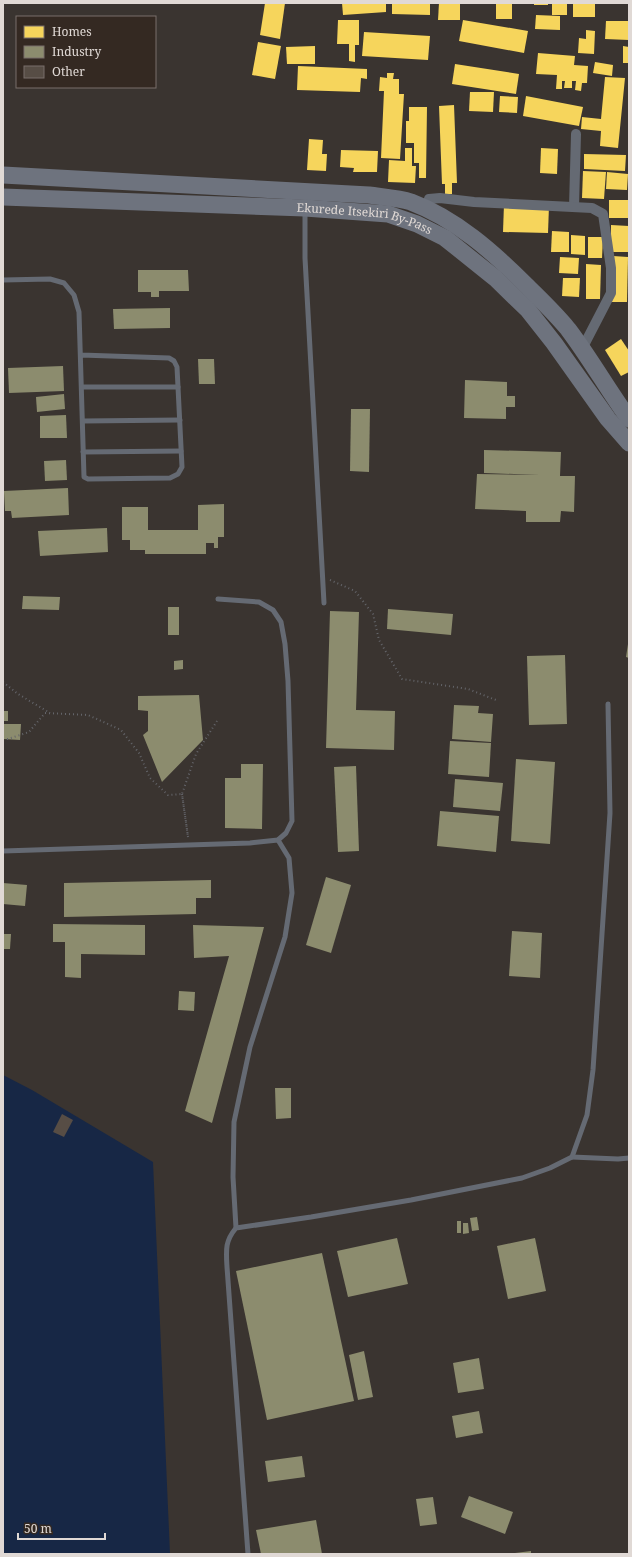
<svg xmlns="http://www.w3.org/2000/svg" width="632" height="1557" font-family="'Noto Serif',serif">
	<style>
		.water { fill: #172745 }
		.homes { fill: #f6d55c }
		.industry { fill: #8c8c6e }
		.building { fill: #574d45 }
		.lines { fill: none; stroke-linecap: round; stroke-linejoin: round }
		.path { stroke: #64656a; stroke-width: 2; stroke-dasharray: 1 3; stroke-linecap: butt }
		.service { stroke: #656a73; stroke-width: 5 }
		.minor { stroke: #656a73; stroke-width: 10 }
		.primary { stroke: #6e737e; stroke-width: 17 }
		.labels { text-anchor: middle; stroke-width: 4; stroke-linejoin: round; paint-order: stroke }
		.street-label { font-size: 12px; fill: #e0d9d5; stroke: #342922 }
	</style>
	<rect width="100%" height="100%" fill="#3a3430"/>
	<polygon class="water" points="3,1075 32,1090 153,1162 170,1554 3,1554"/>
	<g class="homes">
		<polygon points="265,3 285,3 280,39 260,35"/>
		<polygon points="342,3 386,3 386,12 343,15"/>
		<polygon points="392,3 430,3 430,15 392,14"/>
		<polygon points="439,3 460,3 460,20 438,20"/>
		<rect x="496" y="3" width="16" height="16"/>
		<rect x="534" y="3" width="14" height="2"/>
		<rect x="552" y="3" width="15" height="12"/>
		<rect x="573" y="3" width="22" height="14"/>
		<polygon points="536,15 560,16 560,30 535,29"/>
		<polygon points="338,20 359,20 359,45 355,45 355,62 349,61 349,44 337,44"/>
		<polygon points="463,20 528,31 524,53 459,41"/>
		<polygon points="606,21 629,21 629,40 605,39"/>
		<polygon points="586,30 595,31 594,54 578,53 579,38 586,39"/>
		<polygon points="364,32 430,36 428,60 362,56"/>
		<polygon points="258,42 281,46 275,79 252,75"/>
		<polygon points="315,46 315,64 287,64 286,47"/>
		<polygon points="623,46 629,47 629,63 623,63"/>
		<polygon points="538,53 575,56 574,65 588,66 587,83 582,83 581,91 575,90 576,81 572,81 572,88 564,88 565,81 562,81 562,89 556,89 557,75 536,74"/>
		<polygon points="595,62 613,65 612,76 593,73"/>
		<polygon points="455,64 519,74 516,94 452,84"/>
		<polygon points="298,66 367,69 367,79 361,78 360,92 297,90"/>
		<polygon points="387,73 394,73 393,79 399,79 399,94 404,94 400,159 381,158 384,91 379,91 380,77 387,78"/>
		<polygon points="605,77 625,78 618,148 600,146 601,131 581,129 582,117 601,119"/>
		<polygon points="470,92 494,92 493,112 469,111"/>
		<polygon points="500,96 518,97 517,113 499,112"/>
		<polygon points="526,96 583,107 579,126 523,116"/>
		<polygon points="454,105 457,183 452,183 452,194 445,194 445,184 442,184 439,106"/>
		<polygon points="409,107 427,107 426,178 419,178 419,163 414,163 414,143 406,143 406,121 409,121"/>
		<polygon points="309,139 323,140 322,154 327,154 326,171 307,170"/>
		<polygon points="405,148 412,148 412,166 416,166 415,183 388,182 389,160 405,161"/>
		<polygon points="541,148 558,149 557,174 540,173"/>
		<polygon points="341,150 378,151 377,172 353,172 354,168 340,167"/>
		<polygon points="584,154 626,155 625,171 584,169"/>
		<polygon points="583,171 606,172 604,199 582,198"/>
		<polygon points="607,172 628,174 627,190 606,189"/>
		<rect x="609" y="200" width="20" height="18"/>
		<polygon points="504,204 549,206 548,233 503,232"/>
		<polygon points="611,225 629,226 629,252 611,252"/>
		<polygon points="552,231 569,232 569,252 551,252"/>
		<polygon points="571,235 585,236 585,255 571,254"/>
		<polygon points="588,237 603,237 602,258 588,258"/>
		<polygon points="613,256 628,257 627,302 612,302"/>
		<polygon points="560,257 579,258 578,274 559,273"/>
		<polygon points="586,264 601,265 600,299 586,299"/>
		<polygon points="563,278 580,278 579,297 562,296"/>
		<polygon points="621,339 629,351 629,372 621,376 605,350"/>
	</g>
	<g class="industry">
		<polygon points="138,270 188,270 189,291 159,291 159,297 151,297 151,292 138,292"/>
		<polygon points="170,308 170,328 114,329 113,309"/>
		<polygon points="198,359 214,359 215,384 199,384"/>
		<polygon points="63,366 64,391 9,393 8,368"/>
		<polygon points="465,380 507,382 507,396 515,396 515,407 506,407 506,419 464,418"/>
		<polygon points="64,394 65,409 37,412 36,397"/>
		<polygon points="351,409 370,409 369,472 350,471"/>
		<polygon points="66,415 67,438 40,438 40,416"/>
		<polygon points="484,450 561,452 560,476 575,476 574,512 561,511 560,522 526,522 526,511 475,509 477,474 540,475 484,473"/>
		<polygon points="66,460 67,480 45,481 44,461"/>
		<polygon points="68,488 69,515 12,518 11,511 5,511 4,491"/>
		<polygon points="224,504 224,537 218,537 218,548 214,548 214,543 206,543 206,554 145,554 145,550 130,550 130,540 122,540 122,507 148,507 148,530 198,530 198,505"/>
		<polygon points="107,528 108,552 40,556 38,531"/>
		<polygon points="23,596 60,597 59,610 22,609"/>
		<rect x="168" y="607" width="11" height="28"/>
		<polygon points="388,609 453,614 451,635 387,629"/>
		<polygon points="330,611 359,612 356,710 395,711 394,750 326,748"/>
		<polygon points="628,644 629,644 629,658 626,657"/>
		<polygon points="565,655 567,724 529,725 527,656"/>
		<polygon points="183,660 183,669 174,670 174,661"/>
		<polygon points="199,695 203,740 162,782 143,735 148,731 148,711 138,710 138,696"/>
		<polygon points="454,705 479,706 478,713 493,714 491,742 452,739"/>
		<rect x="3" y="711" width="5" height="10"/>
		<polygon points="3,724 21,724 20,740 3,739"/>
		<polygon points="450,741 491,743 489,777 448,774"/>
		<polygon points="516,759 555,762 550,844 511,841"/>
		<polygon points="241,764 263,764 262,829 225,828 225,778 241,778"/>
		<polygon points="356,766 359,851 338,852 334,767"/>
		<polygon points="455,779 503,783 500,811 453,807"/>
		<polygon points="440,811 499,816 496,852 437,846"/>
		<polygon points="326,877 351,885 331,953 306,945"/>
		<polygon points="211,880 211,898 196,898 196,914 64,917 64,883"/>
		<polygon points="3,883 27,885 25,906 3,904"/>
		<polygon points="53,924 145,925 145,955 81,954 81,978 65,977 65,942 53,942"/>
		<polygon points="193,925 264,927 212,1123 185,1111 229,956 194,958"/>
		<polygon points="512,931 542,933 540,978 509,976"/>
		<polygon points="3,934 11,934 10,949 3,949"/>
		<polygon points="179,991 195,992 194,1011 178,1010"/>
		<polygon points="275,1088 291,1088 291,1118 276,1119"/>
		<polygon points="477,1217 479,1230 472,1231 470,1218"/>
		<rect x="457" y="1221" width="4" height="12"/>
		<polygon points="463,1223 468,1223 469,1233 463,1234"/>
		<polygon points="397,1238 408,1284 348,1297 337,1251"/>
		<polygon points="535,1238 546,1291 508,1299 497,1246"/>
		<polygon points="322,1253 354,1401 267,1420 236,1271"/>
		<polygon points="364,1351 373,1397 358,1400 349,1355"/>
		<polygon points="479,1358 484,1389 458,1393 453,1363"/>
		<polygon points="479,1411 483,1433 456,1438 452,1416"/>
		<polygon points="302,1456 305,1477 268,1482 265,1461"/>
		<polygon points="469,1496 513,1512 505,1534 461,1517"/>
		<polygon points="433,1497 437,1524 420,1526 416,1499"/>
		<polygon points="316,1520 322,1554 261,1554 256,1530"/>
		<polygon points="531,1551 531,1554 515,1554 515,1553"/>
	</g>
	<polygon class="building" points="62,1114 73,1120 64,1137 53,1132"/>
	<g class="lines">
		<g class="path">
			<polyline points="330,580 355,591 373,614 379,640 402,679 468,689 496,700"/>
			<polyline points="3,682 18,694 50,713"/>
			<polyline points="3,739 8,739 29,732 45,713 88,715 121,730 139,753 150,778 168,795 182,794"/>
			<polyline points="182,794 188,837"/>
			<polyline points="188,837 182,794 196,754 217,721"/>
		</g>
		<g class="service">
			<polyline points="305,211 305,258 324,603"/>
			<polyline points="3,280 50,279 64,283 74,295 79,312 84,477 88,479 170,478 178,474 182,467 177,367 174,361 169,358 81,355"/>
			<polyline points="82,387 178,387"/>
			<polyline points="83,421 180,420"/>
			<polyline points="83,452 181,451"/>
			<polyline points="3,851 250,843 278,840 286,833 292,821 288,681 285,644 281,622 273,610 259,602 218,599"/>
			<polyline points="572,1157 618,1159 629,1158"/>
			<polyline points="236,1228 233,1177 234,1122 250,1047 285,937 292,893 289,858 278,840"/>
			<path d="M248 1554 227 1267C226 1250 225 1241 236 1228L311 1217 411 1200 522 1178 550 1168 572 1157 587 1115 593 1070 610 813 608 704"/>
		</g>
		<g class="minor">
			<polyline points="574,207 576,134"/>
			<polyline points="426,209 429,199 440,198 474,202 592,208 603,214 611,268 611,293 582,349"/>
		</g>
		<g class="primary">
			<path d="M3 175 369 195C383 197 399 198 411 202 456 219 493 252 526 285 540 299 555 313 568 329 590 358 608 390 629 419"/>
			<path id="s1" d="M3 197 305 208 388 214 417 224 445 238 495 278 528 310 554 343 608 419 629 443"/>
		</g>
	</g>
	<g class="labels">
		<g class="street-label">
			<text dy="4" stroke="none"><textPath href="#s1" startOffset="363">Ekurede Itsekiri By-Pass</textPath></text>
		</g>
	</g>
	<rect width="632" height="1557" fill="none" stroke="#e0d9d5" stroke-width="8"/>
	<rect x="16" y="16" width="140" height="72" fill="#342922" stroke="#796f6a"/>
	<rect x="24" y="26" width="20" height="12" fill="#f6d55c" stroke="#796f6a"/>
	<text x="52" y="36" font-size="12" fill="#e0d9d5">Homes</text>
	<rect x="24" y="46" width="20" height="12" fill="#8c8c6e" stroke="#796f6a"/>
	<text x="52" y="56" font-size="12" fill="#e0d9d5">Industry</text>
	<rect x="24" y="66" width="20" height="12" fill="#574d45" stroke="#796f6a"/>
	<text x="52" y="76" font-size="12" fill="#e0d9d5">Other</text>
	<path d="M18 1533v6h87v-6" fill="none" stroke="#e0d9d5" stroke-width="2"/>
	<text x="24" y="1533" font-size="12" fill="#e0d9d5" stroke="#342922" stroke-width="3" paint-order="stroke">50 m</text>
</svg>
